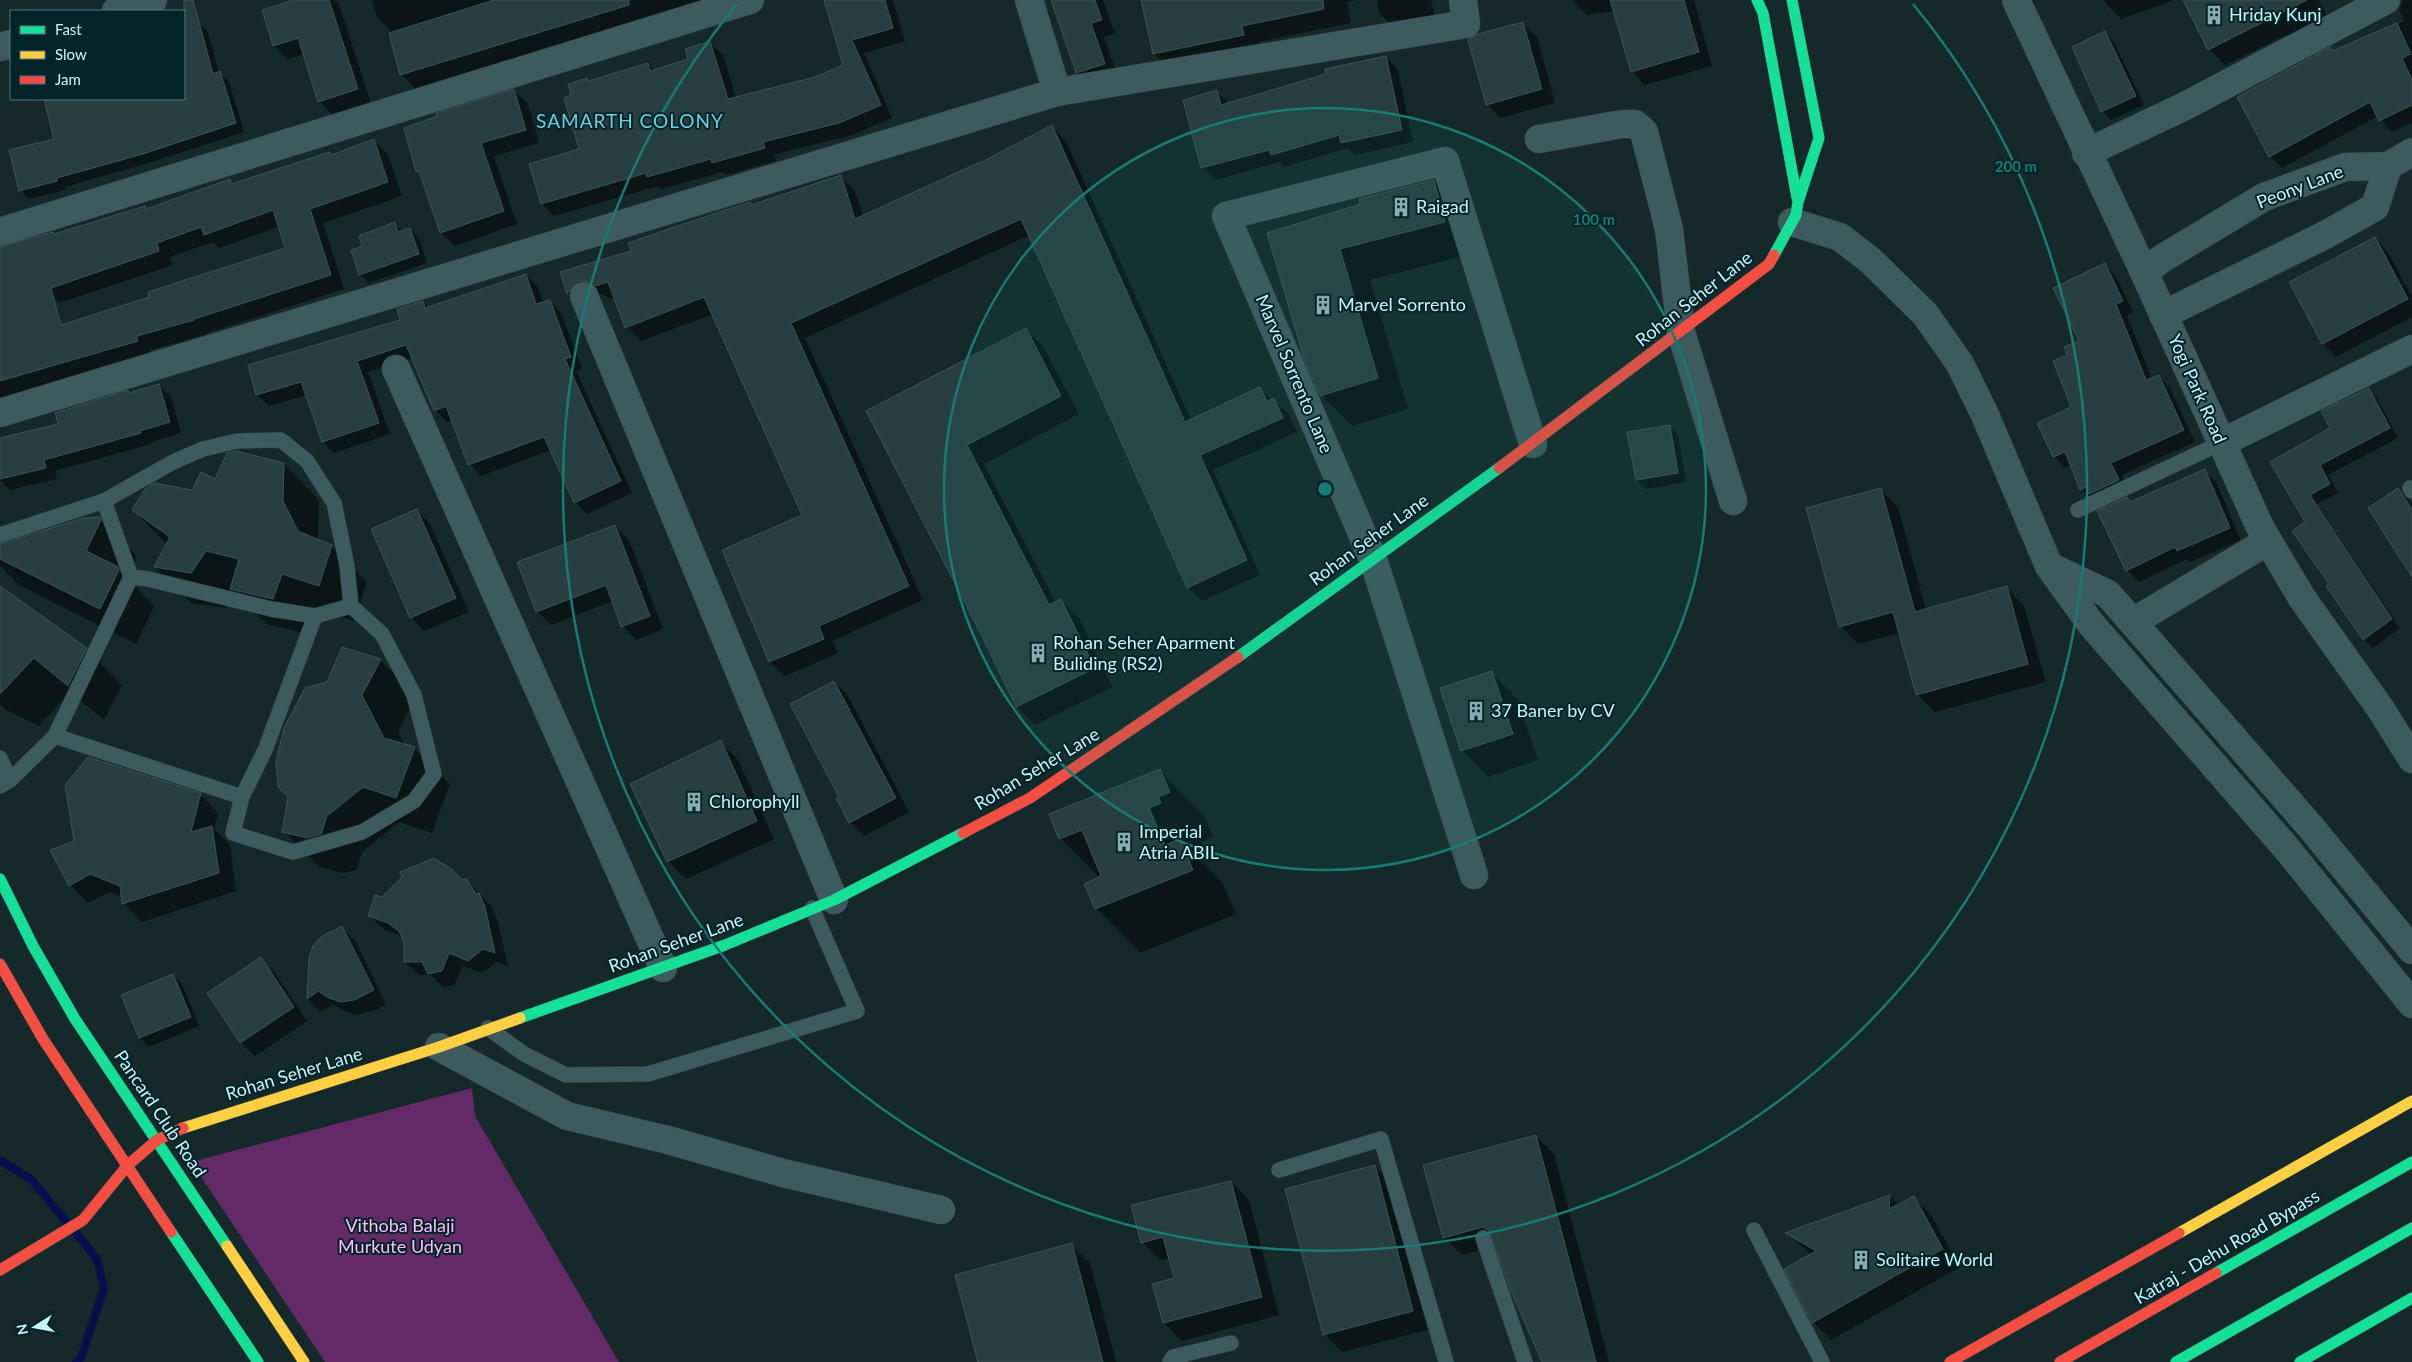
<svg xmlns="http://www.w3.org/2000/svg" width="2412" height="1362" font-family="Lato,sans-serif">
	<style>
		.green { fill: #642967 }
		.shadow { fill: #0007 }
		.lines { fill: none; stroke-linecap: round; stroke-linejoin: round }
		.stream { stroke: #070e4d; stroke-width: 8 }
		.building { fill: #283f41; stroke: #3b5458; fill-rule: evenodd }
		.lane-casing { stroke: #314244; stroke-width: 16 }
		.street-casing { stroke: #314244; stroke-width: 29 }
		.fast-casing { stroke: #314244; stroke-width: 12 }
		.slow-casing { stroke: #314244; stroke-width: 12 }
		.jam-casing { stroke: #314244; stroke-width: 12 }
		.lane { stroke: #3d5a5e; stroke-width: 15 }
		.street { stroke: #3d5a5e; stroke-width: 28 }
		.fast { stroke: #16e098; stroke-width: 11 }
		.slow { stroke: #ffcf43; stroke-width: 11 }
		.jam { stroke: #f24e42; stroke-width: 11 }
		.ring { fill: none; stroke: #187c75; stroke-width: 2.5 }
		.labels { text-anchor: middle; stroke-width: 4; stroke-linejoin: round; paint-order: stroke }
		.poi-label { font-size: 18px; fill: #c5f4fb; stroke: #022429; text-anchor: start }
		.street-label { font-size: 18px; fill: #c5f4fb; stroke: #022429 }
		.park-label { font-size: 18px; fill: #fdbdfb; stroke: #022429 }
		.neighbourhood-label { font-size: 19px; letter-spacing: 1px; fill: #68d0df; stroke: #022429 }
		.centre { fill: #187c75; stroke: #022429; stroke-width: 2.5 }
		.ring-label { font-size: 15px; text-anchor: middle; font-weight: bold; fill: #187c75; stroke: #022429; stroke-width: 4; stroke-linejoin: round; paint-order: stroke }
	</style>
	<rect width="100%" height="100%" fill="#15282a"/>
	<polygon class="green" points="472,1088 475,1116 619,1362 325,1362 191,1162"/>
	<g class="shadow">
		<polygon points="297,0 334,0 339,4 371,103 333,115 319,101 304,54 288,59 274,45"/>
		<polygon points="372,0 703,0 416,89 402,75 389,29 377,17"/>
		<polygon points="835,0 893,0 905,41 864,53 892,118 852,135 775,154 776,161 726,175 723,172 661,189 658,186 554,216 542,204 580,150 573,96 587,80 590,82 648,64 655,71 690,60 710,43 723,55 736,98 815,79 844,66"/>
		<polygon points="1052,0 1103,0 1115,33 1104,37 1118,77 1090,86 1077,72"/>
		<polygon points="1142,0 1357,0 1347,2 1351,23 1258,42 1259,51 1170,70 1154,53"/>
		<polygon points="1377,0 1431,0 1436,21 1396,29 1379,13"/>
		<polygon points="1573,0 1694,0 1712,66 1645,85 1632,71 1615,11 1587,15"/>
		<polygon points="2103,0 2174,0 2121,19"/>
		<polygon points="2185,0 2319,0 2328,19 2289,38 2286,35 2225,65 2209,49"/>
		<polygon points="2403,0 2412,0 2412,122 2392,132 2378,116 2282,168 2270,156 2330,49 2333,52 2404,21 2399,10"/>
		<polygon points="199,23 208,32 219,73 229,82 244,132 152,162 65,187 66,190 29,199 20,190 55,140 45,99 184,99 184,27"/>
		<polygon points="1523,23 1537,37 1555,103 1500,118 1487,104"/>
		<polygon points="2105,33 2114,42 2144,105 2111,120 2102,111"/>
		<polygon points="1386,57 1398,70 1413,142 1355,155 1348,148 1284,167 1280,162 1215,180 1202,167 1217,92 1229,104"/>
		<polygon points="514,91 528,104 539,143 494,156 517,224 455,246 441,233 422,176 417,171"/>
		<polygon points="1052,127 1066,141 1191,420 1260,389 1288,413 1297,432 1213,470 1260,575 1202,601 1188,587 1030,235 805,338 923,600 832,641 838,653 785,676 770,662 723,551 804,516 713,314 641,341 626,327 615,298 610,299 602,294 593,295 582,307 568,293 562,273 632,252 750,203 752,205 840,176 855,191 863,216 981,165"/>
		<polygon points="374,141 388,155 402,196 323,223 344,289 207,333 208,334 150,350 152,355 0,399 0,253 31,333 62,326 151,298 287,249 280,226 219,248 213,242 170,257 173,265 59,303 45,289 54,235 145,207 148,210 229,180 233,184 330,153 333,156"/>
		<polygon points="1434,181 1465,212 1475,253 1370,280 1408,409 1352,426 1321,395 1268,234"/>
		<polygon points="394,224 403,232 410,229 419,238 427,263 369,283 360,274 366,233"/>
		<polygon points="2375,238 2388,252 2412,297 2412,317 2336,357 2323,344"/>
		<polygon points="2104,265 2116,276 2133,312 2127,316 2152,379 2159,376 2170,388 2195,442 2122,475 2130,492 2092,501 2081,489 2071,465 2065,468 2054,456 2072,407 2069,356 2080,342"/>
		<polygon points="526,275 538,287 543,303 549,301 561,313 582,368 576,371 632,493 587,514 575,502 551,450 481,476 470,464 453,420 447,422 435,410 413,358 368,372 390,434 334,453 323,442 307,395 269,406 257,395 401,320 423,302 429,308"/>
		<polygon points="1026,330 1044,348 1079,414 984,464 1056,603 1061,600 1079,618 1112,687 1035,725 1017,707 984,637 868,412"/>
		<polygon points="159,385 171,397 181,433 151,442 151,444 55,471 57,479 10,490 0,480 0,439 60,425 128,392 130,394"/>
		<polygon points="2368,389 2377,398 2398,438 2328,475 2338,493 2317,504 2400,628 2373,648 2364,639 2331,584 2306,523 2272,463 2332,429"/>
		<polygon points="1669,426 1678,435 1686,482 1646,489 1637,480 1629,433"/>
		<polygon points="283,464 319,500 318,538 320,542 331,546 367,582 354,621 318,609 308,634 267,624 236,594 227,608 191,603 155,567 167,544 133,510 193,492 215,480"/>
		<polygon points="2204,470 2216,482 2241,540 2190,562 2187,559 2139,582 2127,570 2127,499 2131,502"/>
		<polygon points="1880,489 1898,507 1926,610 2006,587 2024,606 2046,682 1935,712 1917,694 1900,633 1858,644 1840,626"/>
		<polygon points="2397,489 2412,504 2412,574"/>
		<polygon points="417,510 430,524 469,612 424,631 411,617"/>
		<polygon points="99,518 135,554 136,557 126,577 154,607 136,644 19,585 0,566 0,545"/>
		<polygon points="615,526 629,540 663,629 636,640 623,626 613,601 551,625 537,611"/>
		<polygon points="0,587 86,649 122,685 104,720 70,692 39,726 6,710 0,704"/>
		<polygon points="380,660 416,696 398,731 405,746 414,748 450,784 432,833 399,822 362,852 357,870 343,873 319,867 284,831 328,683"/>
		<polygon points="1491,672 1517,699 1538,760 1488,777 1462,750"/>
		<polygon points="834,682 848,696 909,812 864,836 850,822 840,798"/>
		<polygon points="721,742 738,760 774,839 686,879 668,861"/>
		<polygon points="1160,771 1204,815 1213,836 1202,842 1204,847 1191,852 1223,884 1236,914 1140,953 1096,908 1100,878 1060,838"/>
		<polygon points="200,794 218,813 214,829 230,845 236,891 142,922 124,904 123,897 109,892 88,903 70,885 52,851"/>
		<polygon points="466,879 492,908 498,922 508,966 497,962 482,973 463,966 455,984 443,987 431,975 419,975 405,962 404,937 383,929 369,915 382,898"/>
		<polygon points="342,928 356,942 386,1004 378,1009 356,1015 344,1011 333,1004 321,1012 308,999 310,957"/>
		<polygon points="260,959 274,972 307,1021 255,1056 241,1043 209,993"/>
		<polygon points="173,975 182,984 199,1026 149,1047 140,1038 123,995"/>
		<polygon points="1536,1136 1554,1154 1609,1362 1543,1362 1496,1246 1462,1255 1444,1237"/>
		<polygon points="1375,1166 1393,1184 1431,1329 1342,1352 1324,1334"/>
		<polygon points="1231,1182 1249,1200 1279,1315 1182,1341 1164,1323 1154,1285 1175,1279 1170,1258 1160,1260 1142,1242"/>
		<polygon points="1890,1196 1899,1205 1913,1197 1931,1215 1960,1267 1831,1340 1813,1322 1786,1269 1812,1255 1787,1233"/>
		<polygon points="1071,1245 1090,1263 1116,1362 980,1362"/>
	</g>
	<g class="lines">
		<g class="stream">
			<polyline points="0,1160 32,1180 67,1223"/>
			<polyline points="75,1232 97,1259 104,1288 81,1358 76,1362"/>
		</g>
	</g>
	<g class="building">
		<polygon points="184,0 193,0 213,74 220,71 236,123 143,154 57,178 57,181 19,191 9,150 54,139 44,99 184,99"/>
		<polygon points="293,0 329,0 358,89 318,102 298,38 273,46 262,10"/>
		<polygon points="494,0 629,0 629,5 400,75 389,33"/>
		<polygon points="824,0 885,0 893,28 852,40 881,105 839,123 763,142 765,148 712,163 711,159 647,177 646,173 541,204 529,164 579,149 564,98 571,95 568,84 587,78 588,81 648,63 650,71 688,59 685,49 710,41 728,99 815,77 843,65"/>
		<polygon points="1051,0 1095,0 1102,20 1091,23 1105,64 1076,73"/>
		<polygon points="1141,0 1323,0 1324,9 1242,26 1244,35 1153,54"/>
		<polygon points="1610,0 1684,0 1699,52 1631,72"/>
		<polygon points="2183,0 2307,0 2208,50"/>
		<polygon points="1523,22 1542,89 1486,105 1468,40 1478,34"/>
		<polygon points="2397,23 2411,54 2402,58 2412,80 2412,105 2379,121 2370,102 2269,157 2237,97 2330,47 2332,51"/>
		<polygon points="2105,31 2136,96 2101,112 2072,47"/>
		<polygon points="1386,56 1402,130 1341,143 1339,135 1271,155 1269,150 1201,168 1183,100 1217,90 1221,105 1326,74 1325,69"/>
		<polygon points="514,89 526,130 481,143 504,211 440,233 419,171 416,172 404,128 437,116 436,113"/>
		<polygon points="1052,125 1185,422 1260,387 1267,401 1274,398 1283,418 1200,455 1247,560 1187,588 1021,219 791,323 909,586 819,626 824,639 769,662 722,550 802,515 704,297 625,328 608,282 595,286 587,281 578,281 567,294 560,272 631,251 628,243 695,220 750,202 751,205 841,175 855,219 980,162 980,163"/>
		<path d="M374 139 388 182 310 209 331 275 194 319V320L137 336 138 341 0 381V247L53 232 54 234 145 206 146 209 230 179 231 184 330 152 331 155ZM273 210 285 248 148 292 149 297 61 325 51 288 159 251 157 243 201 227 204 235Z"/>
		<polygon points="1434,180 1445,222 1340,249 1378,378 1320,396 1305,362 1267,233 1360,204 1359,199"/>
		<polygon points="395,222 398,232 410,228 419,254 359,275 351,250 362,246 359,236"/>
		<polygon points="2375,237 2408,299 2322,344 2289,282"/>
		<polygon points="2105,263 2123,301 2116,304 2146,380 2159,375 2184,430 2111,463 2119,480 2089,494 2086,487 2080,490 2065,452 2053,457 2037,423 2071,407 2053,361 2067,355 2064,347 2079,341 2053,288"/>
		<polygon points="526,274 536,304 550,300 571,357 565,359 621,481 574,503 544,437 468,465 446,406 434,411 406,345 357,361 379,423 322,442 301,382 256,395 248,365 400,320 397,309 423,301 425,308"/>
		<polygon points="1026,328 1061,396 967,445 1049,605 1061,599 1095,668 1016,707 983,638 866,411"/>
		<polygon points="159,384 170,422 140,431 141,433 44,460 46,468 0,479 0,438 58,424 55,413 128,390 129,393"/>
		<polygon points="2369,388 2390,428 2320,465 2330,484 2310,495 2392,619 2363,640 2326,586 2329,584 2292,531 2305,522 2270,462 2330,428 2321,411"/>
		<polygon points="1670,425 1678,473 1636,480 1627,432"/>
		<polygon points="236,451 284,463 283,501 298,531 332,545 319,586 282,574 273,599 230,589 239,559 206,551 191,573 154,567 170,537 132,510 145,489 154,483 192,490 201,472 215,479 227,453"/>
		<polygon points="2205,469 2230,528 2177,551 2175,547 2126,571 2097,511 2127,497 2130,502"/>
		<polygon points="1881,488 1915,612 2007,586 2028,664 1916,695 1893,612 1839,627 1806,508"/>
		<polygon points="2398,488 2412,509 2412,577 2368,508"/>
		<polygon points="417,509 456,598 410,618 371,529"/>
		<polygon points="100,517 101,520 86,551 117,566 119,570 100,609 0,559 0,544 83,518"/>
		<polygon points="615,525 650,616 621,627 606,585 536,612 517,562"/>
		<polygon points="0,586 87,648 68,686 34,658 0,694"/>
		<polygon points="342,647 381,659 362,695 384,738 415,747 396,798 363,787 327,816 321,834 307,838 282,832 288,797 278,787 276,762 284,728 305,688 327,682"/>
		<polygon points="1492,671 1513,734 1461,751 1440,688"/>
		<polygon points="834,681 896,798 849,823 836,798 839,797 790,704"/>
		<polygon points="721,740 757,821 667,862 630,784"/>
		<polygon points="88,757 201,793 191,832 212,826 219,873 122,904 120,886 90,874 69,886 50,850 74,841 65,785"/>
		<polygon points="1160,769 1170,792 1158,797 1161,803 1149,808 1165,845 1180,839 1193,870 1095,909 1084,884 1101,876 1082,830 1059,839 1049,814"/>
		<polygon points="434,858 453,870 462,880 466,878 476,894 479,893 485,907 495,953 483,949 468,961 449,953 442,971 428,974 422,962 404,962 404,943 399,931 388,923 368,916 375,895 382,897 402,877 400,872"/>
		<polygon points="342,926 374,990 354,1000 341,1002 329,998 318,991 307,999 309,957 313,946 321,937"/>
		<polygon points="261,957 294,1007 240,1043 207,993"/>
		<polygon points="173,974 191,1017 139,1038 121,995"/>
		<polygon points="1536,1135 1596,1362 1542,1362 1511,1291 1489,1231 1483,1227 1443,1238 1423,1165"/>
		<polygon points="1375,1165 1413,1311 1323,1335 1285,1189"/>
		<polygon points="1231,1181 1262,1297 1163,1323 1152,1284 1174,1278 1163,1237 1141,1243 1131,1205"/>
		<polygon points="1890,1195 1889,1209 1914,1196 1943,1249 1812,1323 1784,1269 1816,1251 1785,1233"/>
		<polygon points="1072,1243 1103,1362 978,1362 955,1275"/>
	</g>
	<g class="lines">
		<defs>
			<g id="lane">
				<polyline points="2410,488 2412,491"/>
				<polyline points="104,501 131,577"/>
				<polyline points="2078,510 2221,443"/>
				<polyline points="0,535 104,501 173,462 203,449 237,441 281,440 307,461 334,503 347,566 351,606"/>
				<polyline points="55,736 242,797"/>
				<polyline points="0,758 10,780"/>
				<polyline points="0,786 10,780 55,736 131,577 148,579 271,609 315,616 351,606 382,634 414,695 434,774 414,801 362,832 293,852 233,833 242,797 265,750 315,616"/>
				<polyline points="488,1028 524,1054 566,1075 648,1074 857,1011 812,908"/>
				<polyline points="1279,1170 1381,1139 1446,1362"/>
				<polyline points="1754,1230 1822,1362"/>
				<polyline points="1483,1238 1525,1362"/>
				<polyline points="1170,1362 1173,1357 1231,1343"/>
			</g>
			<g id="street">
				<polyline points="1029,0 1057,92"/>
				<polyline points="2016,0 2144,272 2261,529 2302,598 2380,708 2412,759"/>
				<polyline points="116,11 153,0"/>
				<polyline points="0,47 11,44"/>
				<polyline points="1539,139 1622,124 1635,124 1644,132 1669,229 1681,332 1733,501"/>
				<polyline points="2086,153 2185,106 2386,0"/>
				<polyline points="1792,222 1840,237 1870,260 1925,314 1960,364 1985,415 2049,566 2091,624 2287,849 2412,1004"/>
				<polyline points="0,232 750,0"/>
				<polyline points="2144,272 2163,258 2264,197 2345,167 2388,166 2412,152"/>
				<polyline points="584,296 834,900"/>
				<polyline points="2163,315 2325,235 2375,207 2388,166"/>
				<polyline points="396,369 663,968"/>
				<polyline points="0,413 1057,92 1466,24 1463,0"/>
				<polyline points="2221,443 2412,349"/>
				<polyline points="2051,567 2108,594 2309,825 2412,950"/>
				<polyline points="2133,622 2268,541"/>
				<polyline points="1474,875 1373,559 1226,216 1445,161 1533,444"/>
				<polyline points="439,1047 567,1116 668,1140 783,1173 941,1210"/>
			</g>
			<g id="fast">
				<polyline points="1757,0 1763,13 1797,198"/>
				<polyline points="1774,255 1796,215 1798,202 1819,138 1792,0"/>
				<polyline points="1238,657 1499,468"/>
				<polyline points="0,879 33,946 75,1019 227,1246"/>
				<polyline points="520,1018 725,945 834,900 963,833"/>
				<polyline points="171,1232 258,1362"/>
				<polyline points="2216,1273 2412,1162"/>
				<polyline points="2176,1362 2412,1228"/>
				<polyline points="2300,1362 2412,1298"/>
			</g>
			<g id="slow">
				<polyline points="183,1128 439,1047 520,1018"/>
				<polyline points="2179,1233 2412,1101"/>
				<polyline points="227,1246 304,1362"/>
			</g>
			<g id="jam">
				<polyline points="1499,468 1769,264 1774,255"/>
				<polyline points="963,833 1030,798 1238,657"/>
				<polyline points="0,964 43,1039 171,1232"/>
				<polyline points="0,1270 83,1220 128,1165 157,1140 183,1128"/>
				<polyline points="1950,1362 2179,1233"/>
				<polyline points="2060,1362 2216,1273"/>
			</g>
		</defs>
		<use href="#lane" class="lane-casing"/>
		<use href="#street" class="street-casing"/>
		<use href="#fast" class="fast-casing"/>
		<use href="#slow" class="slow-casing"/>
		<use href="#jam" class="jam-casing"/>
		<use href="#lane" class="lane"/>
		<use href="#street" class="street"/>
		<use href="#fast" class="fast"/>
		<use href="#slow" class="slow"/>
		<use href="#jam" class="jam"/>
	</g>
	<circle cx="1325" cy="489" r="381" fill="#187c75" fill-opacity=".12"/>
	<g class="ring">
		<circle cx="1325" cy="489" r="381"/>
		<path d="M1913 4A762 762 0 1 1 737 4"/>
	</g>
	<defs>
		<symbol id="building-bare" viewBox="-9 -9 18 18"><path d="M-4-6H4V6H1V3H-1V6H-4ZM-2.5-4.3h1.7v1.8h-1.7ZM.8-4.3h1.7v1.8H.8ZM-2.5-1h1.7V.8h-1.7ZM.8-1h1.7V.8H.8Z" fill="#87adb2" stroke="#022429" stroke-width="2.5" paint-order="stroke"/></symbol>
	</defs>
	<g fill-rule="evenodd">
		<use href="#building-bare" x="2200" y="1" width="28" height="28"/>
		<use href="#building-bare" x="1387" y="193" width="28" height="28"/>
		<use href="#building-bare" x="1309" y="291" width="28" height="28"/>
		<use href="#building-bare" x="1024" y="639" width="28" height="28"/>
		<use href="#building-bare" x="1462" y="697" width="28" height="28"/>
		<use href="#building-bare" x="680" y="788" width="28" height="28"/>
		<use href="#building-bare" x="1110" y="828" width="28" height="28"/>
		<use href="#building-bare" x="1847" y="1246" width="28" height="28"/>
	</g>
	<g class="labels">
		<g class="poi-label">
			<text x="2229" y="21">Hriday Kunj</text>
			<text x="1416" y="213">Raigad</text>
			<text x="1338" y="311">Marvel Sorrento</text>
			<text x="1053" y="649">Rohan Seher Aparment<tspan x="1053" dy="21">Buliding (RS2)</tspan></text>
			<text x="1491" y="717">37 Baner by CV</text>
			<text x="709" y="808">Chlorophyll</text>
			<text x="1139" y="838">Imperial<tspan x="1139" dy="21">Atria ABIL</tspan></text>
			<text x="1876" y="1266">Solitaire World</text>
		</g>
		<g class="street-label">
			<text transform="translate(2300 187) rotate(-21)" y="6">Peony Lane</text>
			<text transform="translate(1694 299) rotate(-38)" y="6">Rohan Seher Lane</text>
			<text transform="translate(1294 374) rotate(67)" y="6">Marvel Sorrento Lane</text>
			<text transform="translate(2197 389) rotate(66)" y="6">Yogi Park Road</text>
			<text transform="translate(1369 540) rotate(-36)" y="6">Rohan Seher Lane</text>
			<text transform="translate(1037 769) rotate(-31)" y="6">Rohan Seher Lane</text>
			<text transform="translate(676 943) rotate(-20)" y="6">Rohan Seher Lane</text>
			<text transform="translate(294 1074) rotate(-17)" y="6">Rohan Seher Lane</text>
			<text transform="translate(160 1114) rotate(56)" y="6">Pancard Club Road</text>
			<text transform="translate(2227 1247) rotate(-30)" y="6">Katraj - Dehu Road Bypass</text>
		</g>
		<g class="park-label">
			<text x="400" y="1232">Vithoba Balaji<tspan x="400" dy="21">Murkute Udyan</tspan></text>
		</g>
		<g class="neighbourhood-label">
			<text x="630" y="128">SAMARTH COLONY</text>
		</g>
	</g>
	<circle cx="1325" cy="489" r="8" class="centre"/>
	<g class="ring-label">
		<text x="2016" y="172">200 m</text>
		<text x="1594" y="225">100 m</text>
	</g>
	<rect x="10" y="10" width="175" height="90" fill="#022429" stroke="#50777d"/>
	<rect x="20" y="26" width="25" height="8" fill="#16e098" stroke="#50777d"/>
	<text x="55" y="35" font-size="15" fill="#c5f4fb">Fast</text>
	<rect x="20" y="51" width="25" height="8" fill="#ffcf43" stroke="#50777d"/>
	<text x="55" y="60" font-size="15" fill="#c5f4fb">Slow</text>
	<rect x="20" y="76" width="25" height="8" fill="#f24e42" stroke="#50777d"/>
	<text x="55" y="85" font-size="15" fill="#c5f4fb">Jam</text>
	<g transform="translate(35 1327) rotate(259)" stroke="#022429" stroke-width="4" paint-order="stroke">
	<path d="M0-4L9 19L0 12L-9 19Z" fill="#c5f4fb"/>
	<text y="-8" font-size="14" font-weight="bold" text-anchor="middle" fill="#c5f4fb">N</text>
	</g>
</svg>
